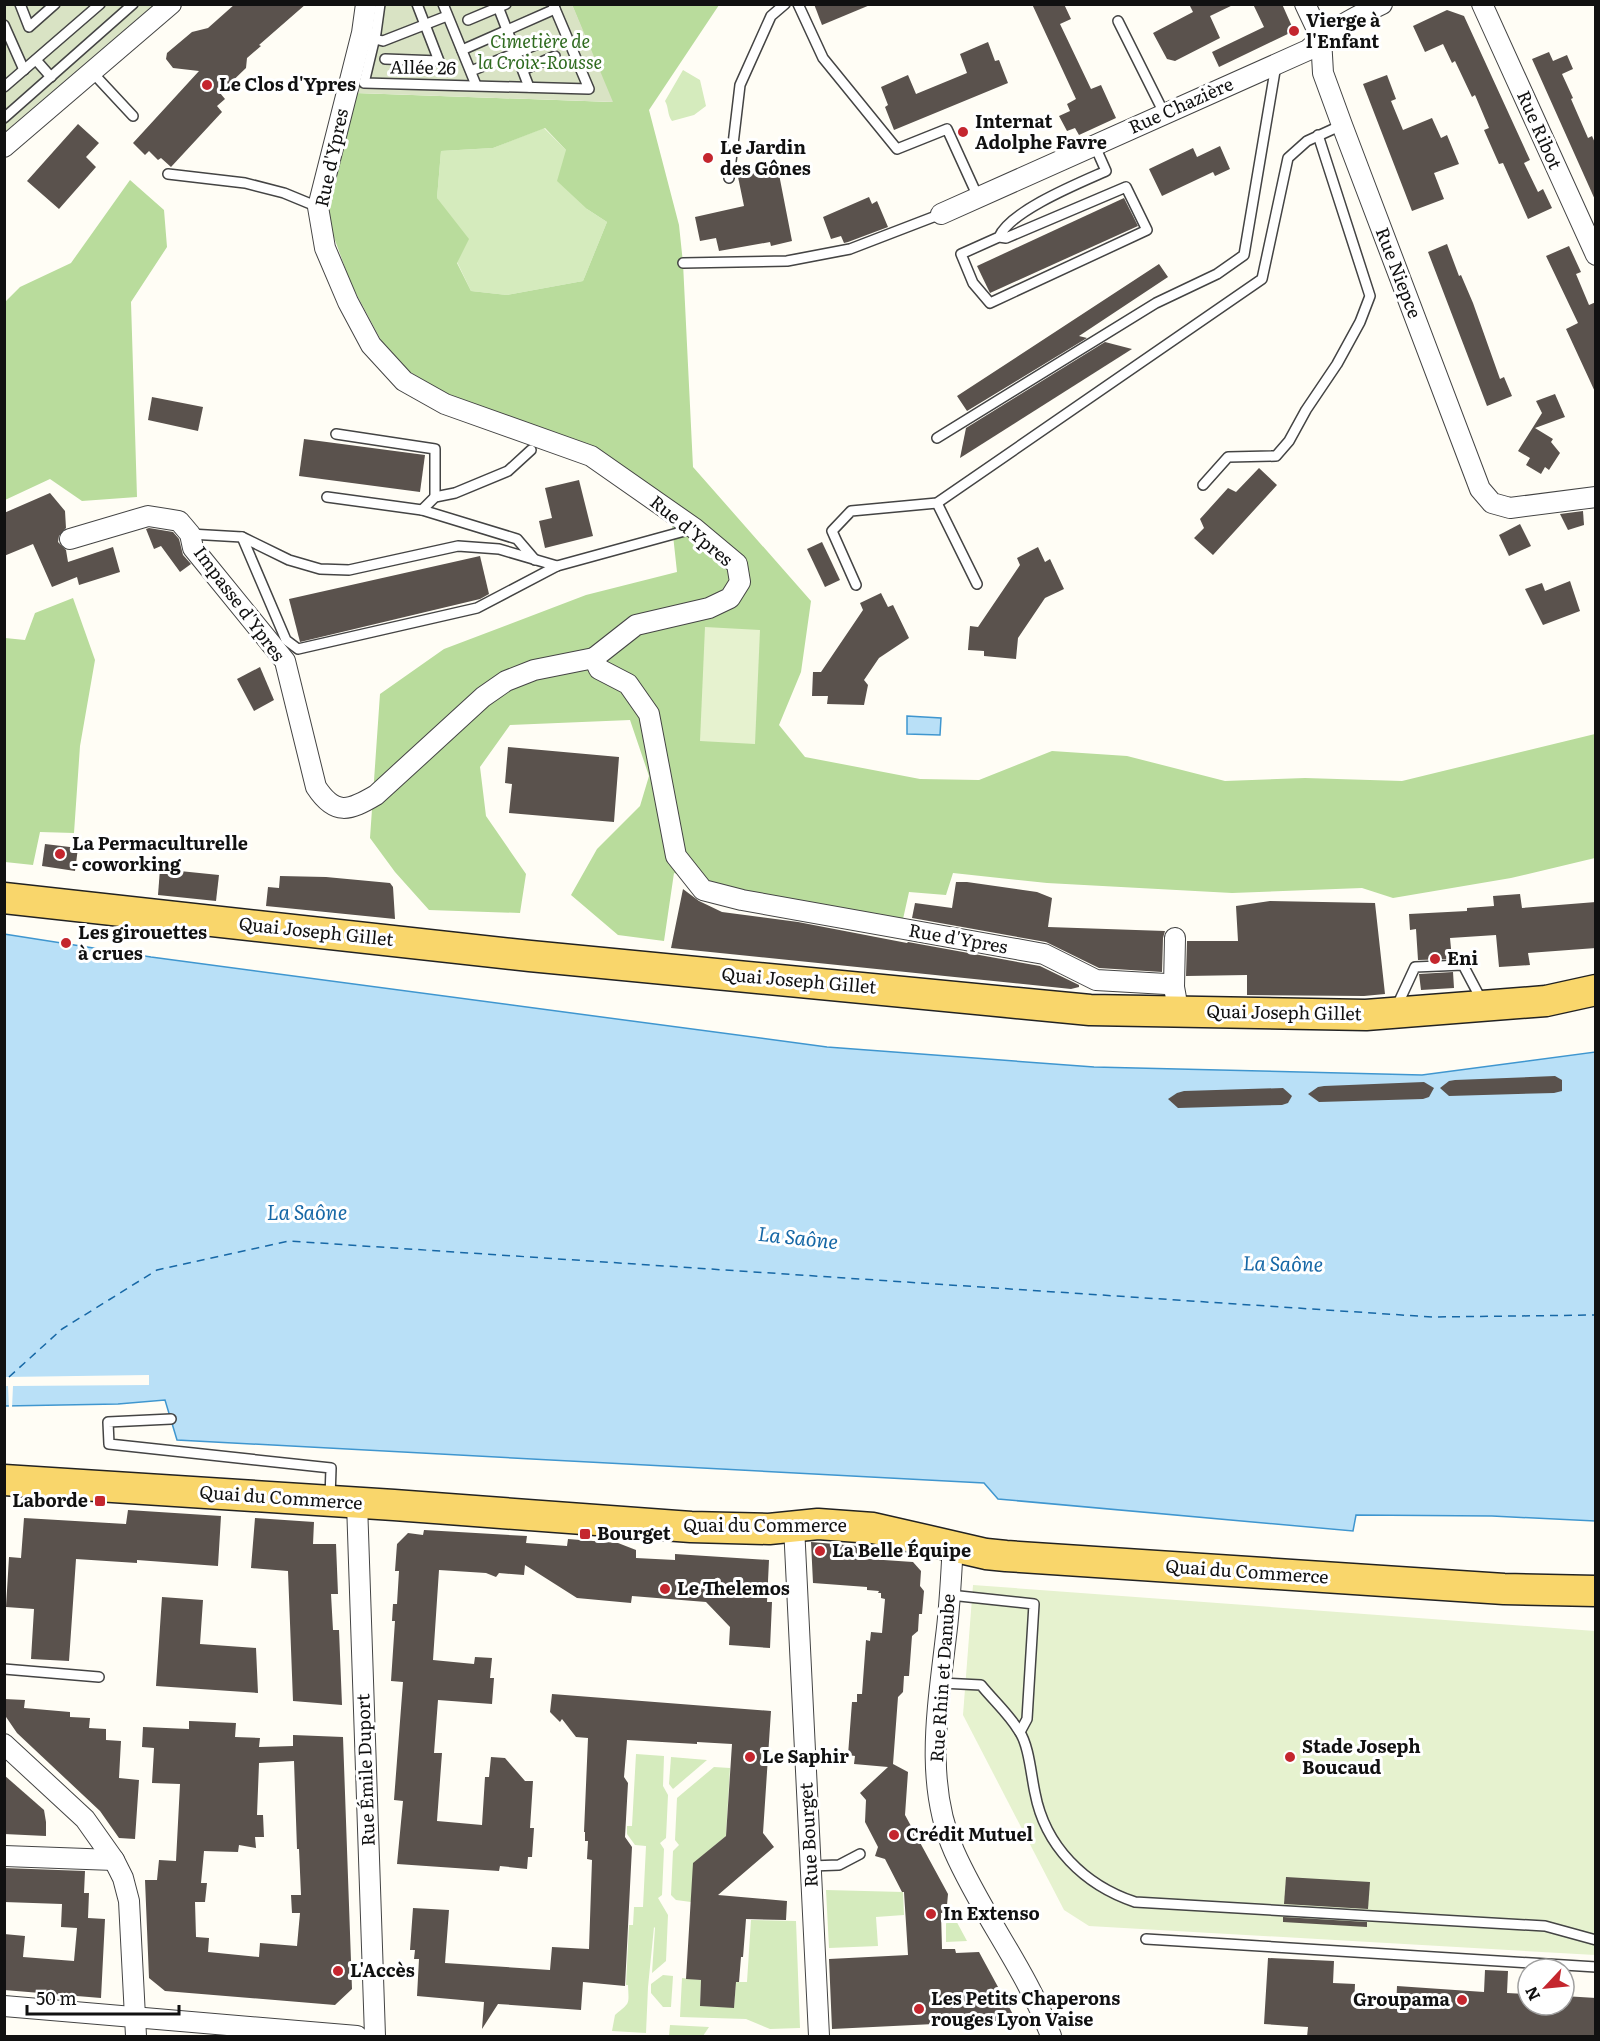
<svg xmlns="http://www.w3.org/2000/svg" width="1600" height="2041" font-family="Literata,serif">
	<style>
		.green { fill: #d5ebbd }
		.forest { fill: #b9dc9c; fill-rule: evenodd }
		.cemetery { fill: #d9e3c4 }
		.pitch { fill: #e6f2cf }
		.water { fill: #b9e0f7; stroke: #3f96cf; stroke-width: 1.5 }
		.pier { fill: #fffdf5 }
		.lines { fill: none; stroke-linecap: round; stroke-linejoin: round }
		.ferry { stroke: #1768a6; stroke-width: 1.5; stroke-dasharray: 8 6; stroke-linecap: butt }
		.building { fill: #5a524d; fill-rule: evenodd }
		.service-casing { stroke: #444; stroke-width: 12 }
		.minor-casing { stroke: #444; stroke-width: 22 }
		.primary-casing { stroke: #222; stroke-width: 33 }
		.service { stroke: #fff; stroke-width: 9 }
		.minor { stroke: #fff; stroke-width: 20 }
		.primary { stroke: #f9d66b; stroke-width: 30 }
		.poi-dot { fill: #c4262e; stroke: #fff; stroke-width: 2 }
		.labels { text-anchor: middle; stroke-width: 6; stroke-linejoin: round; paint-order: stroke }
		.poi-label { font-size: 18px; font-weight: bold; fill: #111; stroke: #fff; text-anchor: start }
		.park-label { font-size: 18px; font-style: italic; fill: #2f6b1f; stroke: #fff }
		.street-label { font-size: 18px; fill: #111; stroke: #fff }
		.water-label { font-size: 20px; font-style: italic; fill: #1768a6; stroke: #fff }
	</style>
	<rect width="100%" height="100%" fill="#fffdf5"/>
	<g class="green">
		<path d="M683 70 700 80 706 106 694 115 672 121C667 114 669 108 665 101Z"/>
		<polygon points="544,128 566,150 587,209 607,222 583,281 507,295 471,291 457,262 437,198 441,151 493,148"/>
		<path d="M636 1754 664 1756 663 1786 668 1795 666 1838 660 1843 664 1849 662 1895 658 1898 668 1915 666 1961 652 1973 655 1928 654 1927 648 1987 646 2033 612 2031 615 2015C630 2002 629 2006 628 1985H626L629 1925H633L634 1907H643L646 1846 635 1845 627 1834V1826H632Z"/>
		<polygon points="671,1757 707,1760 673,1789 669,1784"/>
		<polygon points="714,1767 730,1768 726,1836 694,1863 691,1902 676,1900 671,1895 673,1851 679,1845 675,1840 677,1798"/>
		<polygon points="826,1890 903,1892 904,1915 876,1917 878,1946 829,1948"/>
		<polygon points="949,1915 953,1915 967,1941 946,1942 946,1924"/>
		<polygon points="751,1920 796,1921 800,2028 770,2029 746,2019 680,2017 682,1978 701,1980 700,2006 734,2007 736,1982 747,1982"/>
		<polygon points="663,1975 673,1976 671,2007 663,2007 651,1993 651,1984"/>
		<polygon points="670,2025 709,2027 703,2036 669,2036"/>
	</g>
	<g class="forest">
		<path d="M572 5H719L649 110 679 225 683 263 693 467 811 601 801 672 779 725 805 757 920 779 979 780 1052 751 1127 756 1225 781 1305 778 1402 781 1595 734V858L1511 878 1393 898 1362 888 1232 893 1047 883 953 873 946 895 909 892 903 919 715 885 674 873 664 941 618 935 571 895 597 849 640 806 649 776 630 720 510 725 480 767 486 816 526 874 520 913 429 910 395 872 370 838 380 694 444 649 586 595 677 572 669 498 589 447 449 396 410 372 383 344 351 284 332 232 329 208 331 187 356 93 612 102ZM545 128 566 150 557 181 587 209 607 222 583 281 507 295 471 291 457 263 469 239 437 198 441 151 493 148Z"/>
		<polygon points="130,180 164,210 167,247 131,302 137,497 82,501 50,479 5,500 5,302 20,287 71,263"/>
		<polygon points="73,598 95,660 80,746 74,833 40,832 33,865 5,862 5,638 25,640 35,613"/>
	</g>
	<g class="cemetery">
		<polygon points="572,4 613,102 356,93 376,5"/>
		<polygon points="5,5 157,5 5,137"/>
	</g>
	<g class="pitch">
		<polygon points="705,627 760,630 755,744 700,741"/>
		<polygon points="973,1585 1595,1631 1595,1955 1089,1926 1064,1910 963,1715"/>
	</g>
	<g class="water">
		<polygon points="907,716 941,718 940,735 907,734"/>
		<polygon points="4,934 151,957 827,1047 1094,1067 1422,1075 1595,1052 1595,1521 1492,1516 1356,1515 1353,1531 998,1499 984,1483 177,1440 165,1400 118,1404 5,1406"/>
	</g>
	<polygon class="pier" points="149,1375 149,1385 13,1386 12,1408 9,1409 8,1386 5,1386 5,1377"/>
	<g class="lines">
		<polyline class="ferry" points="9,1377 62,1329 157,1270 289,1241 1432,1317 1596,1315"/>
	</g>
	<g class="building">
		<polygon points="235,4 306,4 259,45 261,46 247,58 246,68 220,93 225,99 217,106 222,112 171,167 161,158 158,160 149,151 145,155 133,143 199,71 173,68 166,59 167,53 192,32 208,28"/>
		<polygon points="814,4 870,4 870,5 822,25"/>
		<polygon points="1032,4 1064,4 1071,19 1060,24 1091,89 1101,85 1116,118 1079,135 1075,128 1067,131 1059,116 1070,111 1067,104 1076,99"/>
		<polygon points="1189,4 1235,4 1210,16 1220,38 1175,61 1167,59 1153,33 1193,12"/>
		<polygon points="1253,4 1282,4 1294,31 1219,67 1212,52 1264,27"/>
		<polygon points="1447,10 1464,16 1530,160 1524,163 1538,192 1543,189 1552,208 1528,219 1503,163 1499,164 1484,130 1489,128 1475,95 1472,97 1455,61 1452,63 1443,44 1425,52 1413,26"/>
		<polygon points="988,42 995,61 999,60 1008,83 894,130 885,107 888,105 881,87 908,75 916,94 967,73 960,54"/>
		<polygon points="1549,52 1553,61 1567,55 1573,69 1562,74 1573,98 1571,99 1588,138 1592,136 1596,145 1596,202 1532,59"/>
		<polygon points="1387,75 1396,99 1391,101 1403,130 1432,118 1441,138 1447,135 1459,164 1434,173 1444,199 1412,211 1363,84"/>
		<polygon points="78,124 99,143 86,157 96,167 59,209 27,181"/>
		<polygon points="1220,146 1230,169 1215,176 1213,172 1162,196 1149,169 1193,148 1197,157"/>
		<polygon points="777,164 792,241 771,246 770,242 719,251 716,238 700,241 695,217 744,206 737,172"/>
		<polygon points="869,197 872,204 877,201 888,227 848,242 844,243 841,236 831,239 823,217"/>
		<polygon points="1124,198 1138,226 990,293 977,266"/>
		<polygon points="1447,244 1459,276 1461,275 1473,303 1500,379 1504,377 1512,396 1487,406 1428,252"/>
		<polygon points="1569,246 1581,272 1576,274 1589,305 1596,302 1596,394 1566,329 1578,323 1546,256"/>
		<polygon points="1159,264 1168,277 1079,336 1087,338 967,411 957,396"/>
		<polygon points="1105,342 1132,349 960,458 966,428"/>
		<polygon points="1555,394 1565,417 1535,428 1553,439 1551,442 1560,453 1549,470 1545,467 1541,474 1526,465 1530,458 1518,451 1542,413 1536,401"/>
		<polygon points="152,397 203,407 198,431 148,420"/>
		<polygon points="304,439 425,455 420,492 299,476"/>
		<polygon points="1259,468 1277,485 1213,555 1194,538 1204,528 1200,519 1228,488 1236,492"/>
		<polygon points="579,480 593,536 545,548 539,521 552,518 545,488"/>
		<polygon points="50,493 65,511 66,528 59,536 58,542 66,550 68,562 113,547 120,572 79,585 77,577 52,587 33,544 4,556 4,513"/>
		<polygon points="1583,511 1584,525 1568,530 1560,514"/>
		<polygon points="1520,524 1531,546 1509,556 1499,535"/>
		<polygon points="149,528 173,532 179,539 183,555 191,564 180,572 161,546 154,549 146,529"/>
		<polygon points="822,542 840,580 825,587 807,549"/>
		<polygon points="1038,547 1045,562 1050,559 1064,589 1045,598 1018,638 1016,659 984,656 984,651 968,650 970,626 978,627 1020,565 1017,558"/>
		<polygon points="480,556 489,594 480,599 300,642 289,599"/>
		<polygon points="1570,581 1580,611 1543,625 1525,589 1542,583 1545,591"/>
		<polygon points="881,593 888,607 893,605 909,638 879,658 864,680 868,685 864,705 827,704 828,696 812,696 813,672 821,672 863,610 860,603"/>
		<polygon points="260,667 274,700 254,711 237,679"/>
		<polygon points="508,747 619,757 614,822 509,813 512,784 505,783"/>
		<polygon points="45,844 78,848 75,871 42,866"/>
		<polygon points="160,869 219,875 216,901 158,895"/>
		<polygon points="280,876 326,877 390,883 393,887 395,919 266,906 268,887 279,888"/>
		<polygon points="956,882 967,882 1037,892 1052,898 1048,927 1165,931 1163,938 1162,972 1099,968 1046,942 912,918 915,903 952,908"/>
		<polygon points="683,889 699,901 722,912 798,922 907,943 908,942 1040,966 1079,985 1079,987 1071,989 671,948"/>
		<polygon points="1520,894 1522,908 1596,902 1596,948 1528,953 1530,965 1499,967 1496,935 1450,938 1452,959 1418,960 1416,929 1410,930 1409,914 1467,911 1467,908 1494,906 1493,896"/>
		<polygon points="1270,901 1375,903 1385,994 1364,996 1247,995 1247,975 1186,976 1187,941 1238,941 1236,906"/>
		<polygon points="1453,972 1454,988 1421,990 1419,974"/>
		<polygon points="1555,1076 1562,1080 1562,1091 1554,1093 1449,1096 1440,1088 1449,1081 1455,1080"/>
		<polygon points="1424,1082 1434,1088 1429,1097 1423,1099 1319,1102 1308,1094 1318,1087 1324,1086"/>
		<polygon points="1283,1088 1292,1096 1288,1103 1282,1105 1178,1108 1168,1099 1177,1093 1184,1091"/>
		<polygon points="128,1510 221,1516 218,1566 137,1560 137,1563 76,1559 69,1661 31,1659 34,1609 6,1607 9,1557 21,1558 24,1518 126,1524"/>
		<polygon points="255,1518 314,1522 313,1544 336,1544 338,1594 331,1594 333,1630 339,1630 342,1705 293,1701 288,1571 251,1568"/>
		<polygon points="424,1530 527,1536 526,1543 567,1546 568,1539 618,1543 636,1550 636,1558 675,1560 675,1554 769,1560 767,1602 772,1602 770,1648 729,1645 730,1627 706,1602 632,1596 631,1603 577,1598 525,1565 524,1575 499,1573 496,1577 486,1573 439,1570 433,1660 474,1664 475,1657 492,1658 490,1678 494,1678 492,1704 438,1700 434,1753 442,1753 437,1821 482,1825 485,1777 489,1777 491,1757 505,1758 525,1781 533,1781 530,1828 534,1828 532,1857 528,1857 527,1869 500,1866 499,1871 397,1864 403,1801 394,1800 403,1682 391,1681 395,1621 392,1621 393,1604 397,1604 399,1571 395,1571 397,1544 408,1533 423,1535"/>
		<polygon points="811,1542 869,1547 869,1559 913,1562 921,1571 920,1586 924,1591 922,1614 919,1614 918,1631 912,1636 909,1676 904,1676 903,1692 898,1697 893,1764 908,1772 905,1815 948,1894 947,1905 945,1905 945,1913 941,1913 942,1949 955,1949 956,1953 979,1952 1016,2020 832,2029 829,1959 908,1955 904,1892 902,1892 885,1859 875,1856 878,1847 865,1822 866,1800 860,1793 888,1767 854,1764 855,1756 848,1755 852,1702 857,1702 857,1694 862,1694 866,1640 870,1641 871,1632 882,1633 885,1599 881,1598 881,1593 878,1593 879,1591 867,1590 867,1587 813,1583"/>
		<polygon points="162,1597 203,1600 200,1644 256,1648 258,1693 156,1686"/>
		<polygon points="552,1694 771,1711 763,1833 774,1847 718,1895 787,1901 786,1920 746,1919 743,1957 741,1957 739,1982 736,1982 734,2008 700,2006 701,1980 686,1979 693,1863 726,1836 732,1744 697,1742 697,1744 627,1740 624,1777 628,1783 625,1837 632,1847 625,1986 583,1982 581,2010 498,2004 482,2029 484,2002 417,1996 419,1959 414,1959 415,1950 410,1950 413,1908 449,1910 445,1963 550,1970 552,1947 589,1949 592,1860 587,1859 588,1841 585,1841 585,1832 584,1832 588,1738 576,1737 562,1719 560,1722 550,1712"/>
		<polygon points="4,1699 25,1700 24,1708 70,1712 70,1717 90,1718 89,1728 106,1729 106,1740 121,1741 119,1778 139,1780 135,1839 119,1838 100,1811 17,1733 4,1714"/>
		<path d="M189 1721 236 1723 235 1737 260 1738 259 1747 293 1746V1735L343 1737 352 1989 335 2005 165 1991 149 1978 145 1880H157L159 1860 176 1861 180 1784 152 1783 154 1748 142 1747 143 1727 189 1729ZM294 1761 297 1849H299L301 1895H291L292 1913H300L297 1946 260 1943 259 1957 208 1952 209 1938 196 1937 195 1902H205L207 1883H201L204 1851 238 1852 239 1845 256 1848 255 1837H264L263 1815H257L259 1763Z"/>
		<polygon points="4,1775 44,1810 46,1822 46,1836 4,1834"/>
		<polygon points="4,1868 85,1871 84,1893 89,1893 88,1918 105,1919 101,1998 4,1990 4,1934 25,1936 23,1957 74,1961 77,1928 61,1927 62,1904 4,1902"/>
		<polygon points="1286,1877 1370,1882 1368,1909 1284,1904"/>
		<polygon points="1283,1917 1367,1922 1367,1927 1283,1922"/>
		<polygon points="1268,1958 1334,1961 1333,1983 1355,1984 1354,2006 1396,2008 1397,1986 1484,1992 1485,1970 1508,1971 1507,1993 1528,1994 1528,2005 1564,2005 1564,1996 1596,1998 1596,2037 1307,2037 1308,2027 1264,2024"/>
	</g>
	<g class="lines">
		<defs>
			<g id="service">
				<polyline points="20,4 29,27 55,4"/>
				<polyline points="380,4 376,33 364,83 589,89 553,4"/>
				<polyline points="443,4 476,85"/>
				<polyline points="497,4 529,87"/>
				<polyline points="798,4 823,58 897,149 947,129 978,197"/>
				<polyline points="468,20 506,4"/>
				<polyline points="1118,21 1164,113"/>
				<polyline points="4,25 24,70"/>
				<polyline points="375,39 383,41 447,16"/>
				<polyline points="462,50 555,9"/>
				<polyline points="385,59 439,61 417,4"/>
				<polyline points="36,60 51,77"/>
				<polyline points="523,70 555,56"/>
				<polyline points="471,71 548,40"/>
				<polyline points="92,72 133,116"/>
				<polyline points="4,87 100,4"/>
				<polyline points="4,118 133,4"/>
				<polyline points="168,174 245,183 284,193 318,207"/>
				<polyline points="729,178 740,85 771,16 785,4"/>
				<path d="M999 237 961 254 973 283 990 303 1147 230 1126 187 1006 238 999 237C1010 211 1079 183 1106 171L1094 144"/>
				<polyline points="683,263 787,261 850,249 941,214"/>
				<polyline points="336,434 435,449 435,497"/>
				<polyline points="937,438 1156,303 1217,274 1244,255 1276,65"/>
				<polyline points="1203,485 1228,457 1276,456 1289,441 1306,410 1337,364 1360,322 1370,296 1318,135"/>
				<polyline points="327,497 422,510 517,539 535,560"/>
				<polyline points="937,503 977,584"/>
				<polyline points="422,510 435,497 455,493 508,471 531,450"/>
				<polyline points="190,534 242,537 289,560 320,569 349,570 458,546 499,549 557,566"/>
				<polyline points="242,537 286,640 298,649 477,608 557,566 692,529"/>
				<polyline points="856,585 832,531 851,511 937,503 1262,279 1288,158 1307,141 1342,125"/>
				<polyline points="1396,1008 1415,967 1463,965 1482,1001"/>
				<polyline points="171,1419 108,1422 109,1444 331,1468 330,1498"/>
				<polyline points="950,1595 1034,1604 1027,1719 1020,1732"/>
				<polyline points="4,1669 99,1677"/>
				<path d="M941 1683 981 1685C993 1700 1009 1714 1019 1731 1029 1745 1031 1775 1035 1793 1045 1846 1084 1885 1135 1902L1545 1926 1596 1940"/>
				<polyline points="811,1866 839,1865 860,1854"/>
				<polyline points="1146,1939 1596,1967"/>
			</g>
			<g id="minor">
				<polyline points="366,4 362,33 318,207 325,248 348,302 371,345 404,381 445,404 591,456 694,528 737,564 740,582 730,598 709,608 636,625 594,658 599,669 628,684 649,714 676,856 703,890 742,900 1044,954 1096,980 1166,984 1174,987"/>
				<polyline points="1305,4 1321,38 1323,73 1342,125 1480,489 1492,503 1510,508 1596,497"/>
				<polyline points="1482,4 1596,255"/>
				<polyline points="4,147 171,4"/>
				<path d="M941 214 1308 50C1330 30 1355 17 1382 4"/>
				<path d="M70 539 148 516 179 521 190 534 193 548 285 661 316 787C335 816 349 811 376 795L483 697 506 681 534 670 594 658"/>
				<polyline points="1175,938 1174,987 1176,998"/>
				<polyline points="357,1503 375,2036"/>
				<polyline points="794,1526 819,2036"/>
				<path d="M953 1545C951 1575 950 1606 946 1636 938 1707 924 1783 954 1851 982 1915 1027 1971 1051 2036"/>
				<polyline points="4,1744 85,1819 114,1860 123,1878 129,1901 136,2036"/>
				<polyline points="4,1856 114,1860"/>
				<polyline points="4,2006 357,2036"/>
			</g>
			<g id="primary">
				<polyline points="4,898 530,956 1090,1010 1366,1015 1546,1001 1596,990"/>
				<polyline points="4,1480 394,1505 691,1527 769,1529 818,1524 873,1528 986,1554 1006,1556 1504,1589 1596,1591"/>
			</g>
		</defs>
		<use href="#service" class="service-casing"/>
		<use href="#minor" class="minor-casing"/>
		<use href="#primary" class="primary-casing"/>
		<use href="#service" class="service"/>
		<use href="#minor" class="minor"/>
		<use href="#primary" class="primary"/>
	</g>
	<g class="poi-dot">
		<circle cx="1294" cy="31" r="6"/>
		<circle cx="207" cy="85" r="6"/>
		<circle cx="963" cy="132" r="6"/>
		<circle cx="708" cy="158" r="6"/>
		<circle cx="60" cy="854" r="6"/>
		<circle cx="66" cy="943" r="6"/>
		<circle cx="1435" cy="959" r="6"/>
		<rect x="94" y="1495" width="12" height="12" rx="3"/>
		<rect x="579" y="1528" width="12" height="12" rx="3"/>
		<circle cx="820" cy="1551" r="6"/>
		<circle cx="665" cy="1589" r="6"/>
		<circle cx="750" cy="1757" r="6"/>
		<circle cx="1290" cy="1757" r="6"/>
		<circle cx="894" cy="1835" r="6"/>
		<circle cx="931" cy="1914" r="6"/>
		<circle cx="338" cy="1971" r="6"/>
		<circle cx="1462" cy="2000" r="6"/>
		<circle cx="919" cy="2009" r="6"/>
	</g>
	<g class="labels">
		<g class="poi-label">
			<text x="1306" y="27">Vierge à<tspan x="1306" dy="21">l'Enfant</tspan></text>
			<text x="219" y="91">Le Clos d'Ypres</text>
			<text x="975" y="128">Internat<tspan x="975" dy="21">Adolphe Favre</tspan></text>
			<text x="720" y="154">Le Jardin<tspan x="720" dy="21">des Gônes</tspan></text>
			<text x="72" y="850">La Permaculturelle<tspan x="72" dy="21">- coworking</tspan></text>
			<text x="78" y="939">Les girouettes<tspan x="78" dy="21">à crues</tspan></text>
			<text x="1447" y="965">Eni</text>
			<text x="88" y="1507" text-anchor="end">Laborde</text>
			<text x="597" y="1540">Bourget</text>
			<text x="832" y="1557">La Belle Équipe</text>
			<text x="677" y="1595">Le Thelemos</text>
			<text x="1302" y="1753">Stade Joseph<tspan x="1302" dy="21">Boucaud</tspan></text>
			<text x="762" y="1763">Le Saphir</text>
			<text x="906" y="1841">Crédit Mutuel</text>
			<text x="943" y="1920">In Extenso</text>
			<text x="350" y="1977">L'Accès</text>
			<text x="931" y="2005">Les Petits Chaperons<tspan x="931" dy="21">rouges Lyon Vaise</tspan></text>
			<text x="1450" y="2006" text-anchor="end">Groupama</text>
		</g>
		<g class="park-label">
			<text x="540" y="48">Cimetière de<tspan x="540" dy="21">la Croix-Rousse</tspan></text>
		</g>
		<g class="street-label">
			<text transform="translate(423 68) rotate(1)" y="6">Allée 26</text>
			<text transform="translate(1181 106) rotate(-24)" y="6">Rue Chazière</text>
			<text transform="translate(1539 130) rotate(66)" y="6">Rue Ribot</text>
			<text transform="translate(332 158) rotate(-78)" y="6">Rue d'Ypres</text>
			<text transform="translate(1398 273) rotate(69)" y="6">Rue Niepce</text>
			<text transform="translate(691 531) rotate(39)" y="6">Rue d'Ypres</text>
			<text transform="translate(239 604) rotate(53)" y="6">Impasse d'Ypres</text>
			<text transform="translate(316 932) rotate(6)" y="6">Quai Joseph Gillet</text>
			<text transform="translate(958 939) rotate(10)" y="6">Rue d'Ypres</text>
			<text transform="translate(799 981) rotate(5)" y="6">Quai Joseph Gillet</text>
			<text transform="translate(1284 1013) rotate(1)" y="6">Quai Joseph Gillet</text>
			<text transform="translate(281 1498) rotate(4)" y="6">Quai du Commerce</text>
			<text x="765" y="1532">Quai du Commerce</text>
			<text transform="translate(1247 1572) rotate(4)" y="6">Quai du Commerce</text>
			<text transform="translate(943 1678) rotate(-86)" y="6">Rue Rhin et Danube</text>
			<text transform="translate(366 1770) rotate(-92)" y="6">Rue Émile Duport</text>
			<text transform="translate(809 1835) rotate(-93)" y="6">Rue Bourget</text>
		</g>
		<g class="water-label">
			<text x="307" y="1220">La Saône</text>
			<text transform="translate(798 1238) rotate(6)" y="7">La Saône</text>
			<text transform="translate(1283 1264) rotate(1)" y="7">La Saône</text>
		</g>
	</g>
	<rect width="1600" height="2041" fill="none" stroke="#111111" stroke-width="12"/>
	<g transform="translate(1546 1987) rotate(244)"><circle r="28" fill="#ffffff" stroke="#a0a0a0" stroke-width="1.5"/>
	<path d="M0-4.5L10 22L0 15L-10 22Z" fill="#c4262e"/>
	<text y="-9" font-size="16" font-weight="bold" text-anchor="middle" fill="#111111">N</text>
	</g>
	<path d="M27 2005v9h152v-9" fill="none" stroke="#111111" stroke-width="3"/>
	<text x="36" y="2005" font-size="18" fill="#111111" stroke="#ffffff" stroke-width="4.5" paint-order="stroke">50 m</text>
</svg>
